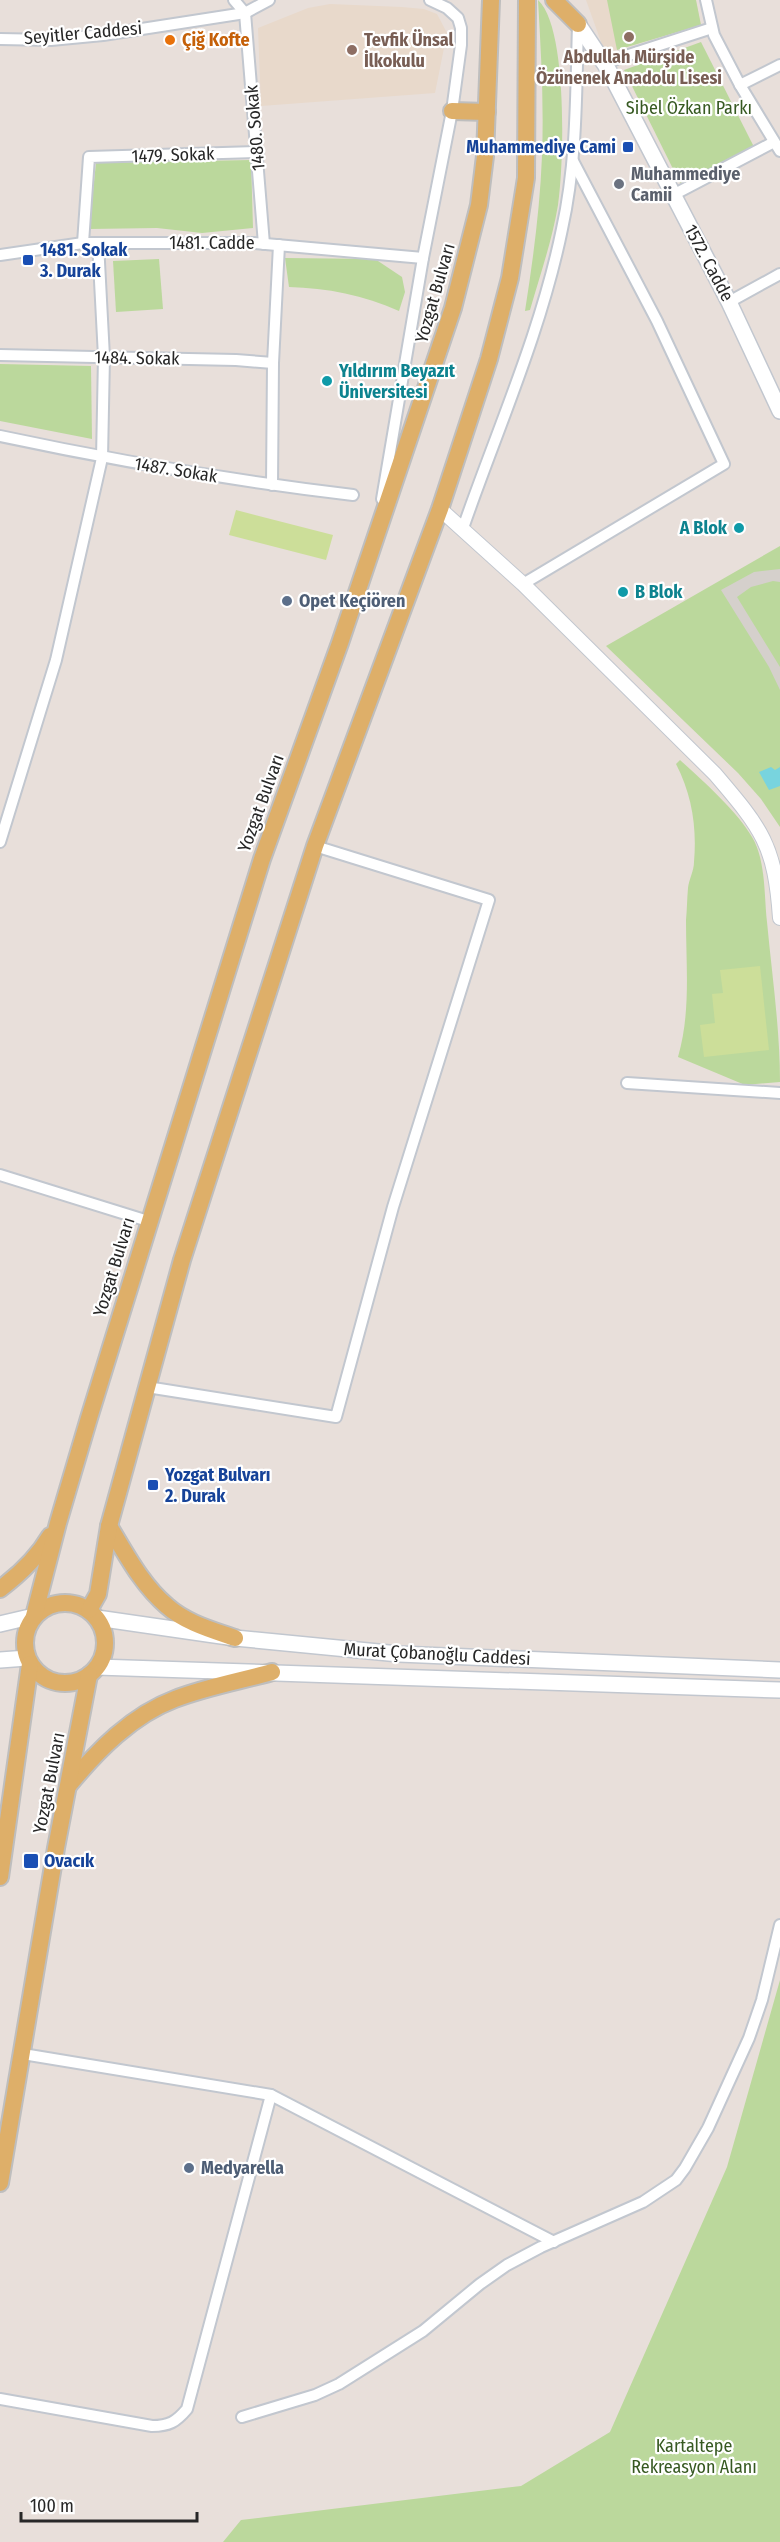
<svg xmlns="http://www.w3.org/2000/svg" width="780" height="2542" font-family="'Fira Sans Condensed',sans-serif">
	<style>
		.education { fill: #e8d9cb }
		.green { fill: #bbd89c }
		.pitch { fill: #ccde99 }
		.plaza { fill: #d5d0cc }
		.water { fill: #78d4de }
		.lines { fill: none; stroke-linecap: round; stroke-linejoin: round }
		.minor-casing { stroke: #c2c7cf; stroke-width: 14 }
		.tertiary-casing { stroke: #c2c7cf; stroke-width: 16 }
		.secondary-casing { stroke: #c2c7cf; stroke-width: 18 }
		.primary-casing { stroke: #bebebe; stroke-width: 20 }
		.minor { stroke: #fff; stroke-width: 10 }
		.tertiary { stroke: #fff; stroke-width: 14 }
		.secondary { stroke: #fff; stroke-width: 15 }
		.primary { stroke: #deaf69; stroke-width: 16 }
		.education-dot { fill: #8d6e63; stroke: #fff; stroke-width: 2 }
		.food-dot { fill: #e8710a; stroke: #fff; stroke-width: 2 }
		.transit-dot { fill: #1a4fb4; stroke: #fff; stroke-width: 2 }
		.worship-dot { fill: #6b7280; stroke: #fff; stroke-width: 2 }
		.culture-dot { fill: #0f9aa8; stroke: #fff; stroke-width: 2 }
		.service-dot { fill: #5c6f8a; stroke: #fff; stroke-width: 2 }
		.labels { text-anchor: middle; stroke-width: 4.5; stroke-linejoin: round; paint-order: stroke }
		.street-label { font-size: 18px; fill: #272727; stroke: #fff }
		.food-label { font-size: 18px; font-weight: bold; fill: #c56008; stroke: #fff; text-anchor: start }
		.education-label { font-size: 18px; font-weight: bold; fill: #785e54; stroke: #fff; text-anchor: start }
		.park-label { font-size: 18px; fill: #365921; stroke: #fff }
		.transit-label { font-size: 18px; font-weight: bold; fill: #164399; stroke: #fff; text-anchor: start }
		.worship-label { font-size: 18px; font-weight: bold; fill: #5b616d; stroke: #fff; text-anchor: start }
		.culture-label { font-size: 18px; font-weight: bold; fill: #0d838f; stroke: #fff; text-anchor: start }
		.service-label { font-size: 18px; font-weight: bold; fill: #4e5e75; stroke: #fff; text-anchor: start }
	</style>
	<rect width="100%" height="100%" fill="#e8dfda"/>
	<g class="education">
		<polygon points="586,0 696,0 701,25 605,53"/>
		<polygon points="330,4 402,7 424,9 437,14 447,33 435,93 261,106 258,28 308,8"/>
	</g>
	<g class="green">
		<path d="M538 0C568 27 564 164 558 205 552 241 540 275 530 310L525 311C533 260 540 208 542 156 544 104 541 52 538 0Z"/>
		<polygon points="607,0 696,0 701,25 617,50"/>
		<polygon points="701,42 754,147 680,183 624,70"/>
		<polygon points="251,160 253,228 202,233 157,228 89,229 96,163"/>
		<path d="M285 258 375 259 402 277 405 292 399 311C364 295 327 288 289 287Z"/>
		<polygon points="159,259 163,309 116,312 113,261"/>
		<polygon points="0,364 91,366 92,439 0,421"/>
		<polygon points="780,546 780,827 761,799 738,773 606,646"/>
		<path d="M680 760C701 779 738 812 752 837 766 860 764 896 767 922 772 975 780 1029 780 1082L745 1085 678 1057C691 1012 686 967 686 920 687 910 687 899 688 888 689 879 694 871 694 862 697 827 692 795 676 764Z"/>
		<polygon points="780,1980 780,2542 223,2542 241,2520 521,2486 610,2432 727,2167"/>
	</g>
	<g class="pitch">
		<polygon points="236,510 333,535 326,560 229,535"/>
		<polygon points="760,966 769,1050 704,1057 700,1025 715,1023 712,994 723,993 720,970"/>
	</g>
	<polygon class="plaza" points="780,569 780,582 773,581 751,587 737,597 780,667 780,690 769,667 721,590 754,572"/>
	<polygon class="water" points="771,767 775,770 780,767 780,786 769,790 759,772"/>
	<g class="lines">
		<defs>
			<g id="minor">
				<polyline points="234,0 245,13 264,244"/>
				<polyline points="706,0 714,35 740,85 780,151"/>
				<polyline points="0,39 51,40 103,35 245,13 269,0"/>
				<polyline points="604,63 712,28"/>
				<polyline points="740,85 780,65"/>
				<polyline points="673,195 774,142"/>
				<polyline points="83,243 89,157 258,152"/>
				<polyline points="0,255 83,243 254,243 423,258"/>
				<polyline points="729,302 780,274"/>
				<polyline points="0,355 236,360 273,363"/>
				<path d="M0 436C117 461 235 481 353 495"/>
				<polyline points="272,485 273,363 279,245"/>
				<polyline points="382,499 423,258 452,111 461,45 461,28 458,18 447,8 430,0"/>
				<path d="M463 528C497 430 541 332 562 229 577 162 576 93 578 24"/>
				<polyline points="523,584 724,464 657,321 573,161"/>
				<polyline points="0,842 56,660 102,458 104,357 98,243"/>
				<polyline points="627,1083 780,1093"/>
				<polyline points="0,1175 148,1221"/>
				<polyline points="147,1387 336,1417 393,1207 489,900 315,846"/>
				<polyline points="23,2054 271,2095 554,2242"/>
				<path d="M0 2399 152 2426C169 2426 176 2422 187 2409L271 2095"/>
				<polyline points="242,2417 315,2395 339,2384 423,2331 480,2284 507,2265 541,2247 643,2202 676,2180 685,2168 708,2128 749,2038 762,2000 780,1925"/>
			</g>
			<path id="tertiary" d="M440 509 523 584 715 774C762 829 775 845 780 918"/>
			<g id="secondary">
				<polyline points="578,24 608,69 729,302 780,411"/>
				<polyline points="97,1618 235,1638 399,1654 780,1670"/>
				<polyline points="0,1624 34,1616"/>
				<polyline points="0,1660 27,1658"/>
				<polyline points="97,1667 780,1690"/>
			</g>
			<g id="primary">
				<polyline points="554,0 578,24"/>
				<polyline points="452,111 487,112"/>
				<path d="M109 1526C126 1554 142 1585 167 1606 186 1623 212 1630 235 1638"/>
				<path d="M0 1589C20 1574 37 1558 50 1536"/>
				<circle cx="65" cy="1643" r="40"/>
				<polyline points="89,1610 98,1594 109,1526 182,1260 315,846 440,509 489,359 510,278 526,178 527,0"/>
				<polyline points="34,1616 58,1523 89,1418 262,859 340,643 453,308 479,205 485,156 491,0"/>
				<path d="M69 1785C97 1751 132 1715 175 1699 206 1687 240 1681 272 1672"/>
				<polyline points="0,1877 30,1664"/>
				<polyline points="0,2183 56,1848 89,1675"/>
			</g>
		</defs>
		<use href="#minor" class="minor-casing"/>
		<use href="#tertiary" class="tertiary-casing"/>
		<use href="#secondary" class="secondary-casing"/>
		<use href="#primary" class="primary-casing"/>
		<use href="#minor" class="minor"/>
		<use href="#tertiary" class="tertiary"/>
		<use href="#secondary" class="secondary"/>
		<use href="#primary" class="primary"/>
	</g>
	<g class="education-dot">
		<circle cx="629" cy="37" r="6"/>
		<circle cx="352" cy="50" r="6"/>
	</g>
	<circle class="food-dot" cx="170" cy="40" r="6"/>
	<g class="transit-dot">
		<rect x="622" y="141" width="12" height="12" rx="3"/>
		<rect x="22" y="254" width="12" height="12" rx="3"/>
		<rect x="147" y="1479" width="12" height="12" rx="3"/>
		<rect x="23" y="1853" width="16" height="16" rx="3"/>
	</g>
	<circle class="worship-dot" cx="619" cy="184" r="6"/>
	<g class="culture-dot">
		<circle cx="327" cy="381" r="6"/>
		<circle cx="739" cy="528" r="6"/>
		<circle cx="623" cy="592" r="6"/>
	</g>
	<g class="service-dot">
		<circle cx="287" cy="601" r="6"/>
		<circle cx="189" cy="2168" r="6"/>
	</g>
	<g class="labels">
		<g class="street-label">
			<text transform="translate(83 33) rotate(-5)" y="6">Seyitler Caddesi</text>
			<text transform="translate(255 128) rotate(-95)" y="6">1480. Sokak</text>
			<text transform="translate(173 155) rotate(-2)" y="6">1479. Sokak</text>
			<text x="212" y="249">1481. Cadde</text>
			<text transform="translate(709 263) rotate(62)" y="6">1572. Cadde</text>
			<text transform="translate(435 293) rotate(-74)" y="6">Yozgat Bulvarı</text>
			<text transform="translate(137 358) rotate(1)" y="6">1484. Sokak</text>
			<text transform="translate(176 470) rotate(9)" y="6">1487. Sokak</text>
			<text transform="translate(261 803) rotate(-70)" y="6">Yozgat Bulvarı</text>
			<text transform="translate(114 1267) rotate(-73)" y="6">Yozgat Bulvarı</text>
			<text transform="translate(437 1654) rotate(3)" y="6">Murat Çobanoğlu Caddesi</text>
			<text transform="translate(49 1783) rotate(-79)" y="6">Yozgat Bulvarı</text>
		</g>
		<g class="food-label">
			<text x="182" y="46">Çiğ Kofte</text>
		</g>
		<g class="education-label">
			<text x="364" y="46">Tevfik Ünsal<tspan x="364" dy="21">İlkokulu</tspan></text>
			<text x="629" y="63" text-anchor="middle">Abdullah Mürşide<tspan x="629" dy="21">Özünenek Anadolu Lisesi</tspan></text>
		</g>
		<g class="park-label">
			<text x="689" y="114">Sibel Özkan Parkı</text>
			<text x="694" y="2452">Kartaltepe<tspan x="694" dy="21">Rekreasyon Alanı</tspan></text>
		</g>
		<g class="transit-label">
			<text x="616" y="153" text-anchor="end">Muhammediye Cami</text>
			<text x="40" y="256">1481. Sokak<tspan x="40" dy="21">3. Durak</tspan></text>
			<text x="165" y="1481">Yozgat Bulvarı<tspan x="165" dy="21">2. Durak</tspan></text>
			<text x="44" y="1867">Ovacık</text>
		</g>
		<g class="worship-label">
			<text x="631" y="180">Muhammediye<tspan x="631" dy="21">Camii</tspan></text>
		</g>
		<g class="culture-label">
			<text x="339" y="377">Yıldırım Beyazıt<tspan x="339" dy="21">Üniversitesi</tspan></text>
			<text x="727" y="534" text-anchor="end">A Blok</text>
			<text x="635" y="598">B Blok</text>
		</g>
		<g class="service-label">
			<text x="299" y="607">Opet Keçiören</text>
			<text x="201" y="2174">Medyarella</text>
		</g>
	</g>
	<path d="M21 2512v9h176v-9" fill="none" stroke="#272727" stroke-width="3"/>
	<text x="30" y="2512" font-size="18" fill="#272727" stroke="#ffffff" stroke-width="4.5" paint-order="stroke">100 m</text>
</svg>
